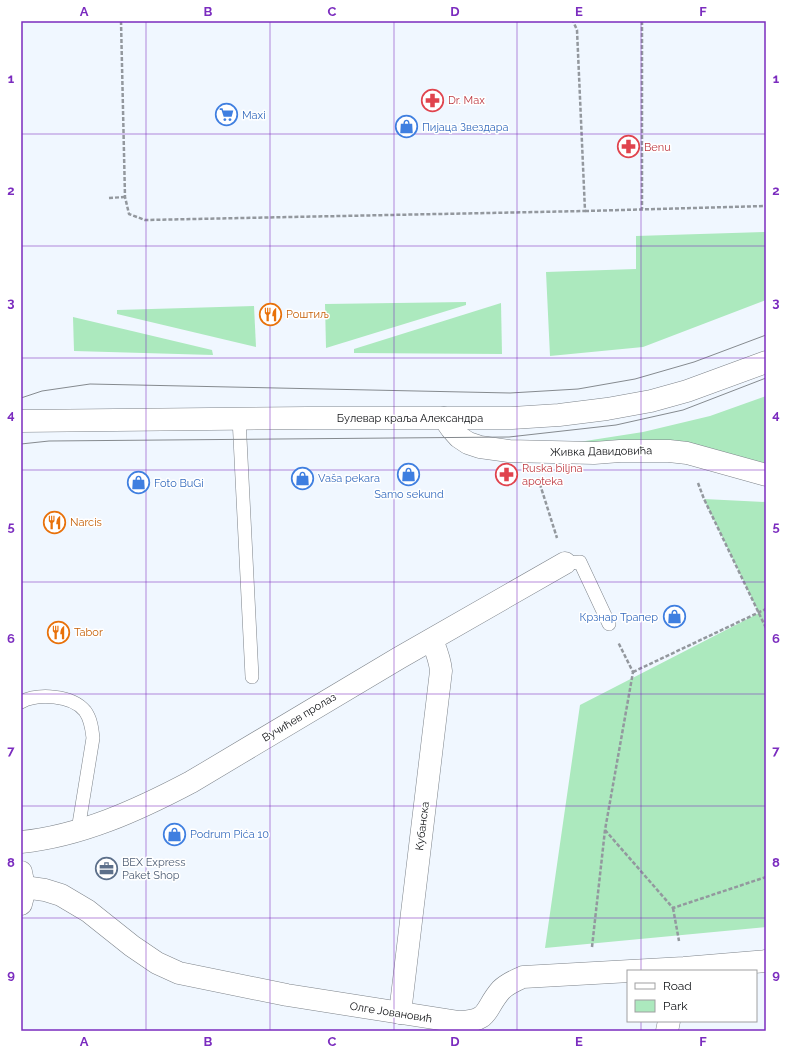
<svg xmlns="http://www.w3.org/2000/svg" width="787" height="1052" font-family="Raleway,sans-serif">
	<style>
		.green { fill: #ace9be }
		.lines { fill: none; stroke-linecap: round; stroke-linejoin: round }
		.lane-casing { stroke: #7d838a; stroke-width: 14 }
		.street-casing { stroke: #7d838a; stroke-width: 23 }
		.secondary-casing { stroke: #7d838a; stroke-width: 23 }
		.path { stroke: #93989e; stroke-width: 2.5; stroke-dasharray: 4 2; stroke-linecap: butt }
		.lane { stroke: #fff; stroke-width: 13 }
		.street { stroke: #fff; stroke-width: 22 }
		.secondary { stroke: #fff; stroke-width: 22 }
		.tram { stroke: #858a8f; stroke-width: 1 }
		.grid { fill: none; stroke: #7b2cbf; stroke-width: 1; stroke-opacity: 0.55 }
		.labels { text-anchor: middle; stroke-width: 3; stroke-linejoin: round; paint-order: stroke }
		.health-label { font-size: 11px; fill: #be3a42; stroke: #fff; text-anchor: start }
		.shop-label { font-size: 11px; fill: #366cbe; stroke: #fff; text-anchor: start }
		.food-label { font-size: 11px; fill: #c56008; stroke: #fff; text-anchor: start }
		.street-label { font-size: 11px; fill: #101215; stroke: #fff }
		.service-label { font-size: 11px; fill: #4e5e75; stroke: #fff; text-anchor: start }
		.neatline { fill: none; stroke: #7b2cbf; stroke-width: 1.5 }
		.grid-label { font-size: 13px; text-anchor: middle; font-weight: bold; fill: #7b2cbf }
	</style>
	<rect width="100%" height="100%" fill="#f0f7ff"/>
	<g class="green">
		<polygon points="766,232 766,300 643,347 550,356 546,272 636,269 636,236"/>
		<polygon points="466,302 466,305 326,348 325,304"/>
		<polygon points="501,303 502,354 354,353 354,349"/>
		<polygon points="254,306 256,347 117,314 117,310"/>
		<polygon points="73,317 212,350 213,355 74,351"/>
		<polygon points="766,396 766,466 566,444 643,432 710,416"/>
		<polygon points="704,499 766,502 766,927 545,948 580,705 759,613"/>
	</g>
	<g class="lines">
		<defs>
			<g id="lane">
				<polyline points="239,418 252,677"/>
				<polyline points="565,563 580,562 609,624"/>
				<path d="M21 702C38 693 72 695 85 711 91 719 92 729 93 738L78 830"/>
			</g>
			<g id="street">
				<polyline points="444,418 451,428 459,437 468,443 480,447 509,451 594,453 620,451 669,451 687,453 766,475"/>
				<path d="M21 842C81 836 138 810 191 782L399 658 565 563"/>
				<path d="M24 887 45 890 61 895 88 911 132 946 157 963 179 973 287 995 459 1022C491 1021 484 1009 501 990 507 984 516 980 523 977L684 968 766 961"/>
				<path d="M400 1013 441 671C440 659 436 650 432 640"/>
				<polyline points="667,1031 669,1021"/>
			</g>
			<g id="secondary">
				<polyline points="21,421 308,418 512,418 559,415 607,409 651,401 687,391 766,362"/>
				<path d="M21 872C24 883 25 893 21 904"/>
			</g>
		</defs>
		<use href="#lane" class="lane-casing"/>
		<use href="#street" class="street-casing"/>
		<use href="#secondary" class="secondary-casing"/>
		<g class="path">
			<polyline points="121,21 125,197 129,214 145,220 585,211 577,30 573,21"/>
			<polyline points="642,21 642,209"/>
			<polyline points="109,198 125,197"/>
			<polyline points="585,211 766,206"/>
			<polyline points="538,478 557,538"/>
			<polyline points="698,483 704,499 766,628"/>
			<polyline points="633,672 766,609"/>
			<polyline points="605,830 673,908 766,877"/>
			<polyline points="673,908 679,941"/>
			<polyline points="592,947 605,830 633,672 618,642"/>
		</g>
		<use href="#lane" class="lane"/>
		<use href="#street" class="street"/>
		<use href="#secondary" class="secondary"/>
		<g class="tram">
			<polyline points="21,398 42,391 90,384 510,393 578,389 635,379 694,362 766,335"/>
			<polyline points="21,444 49,441 509,437 616,425 683,410 766,378"/>
		</g>
	</g>
	<path class="grid" d="M146 21V1031M270 21V1031M394 21V1031M517 21V1031M641 21V971M21 134H766M21 246H766M21 358H766M21 470H766M21 582H766M21 694H766M21 806H766M21 918H766M641 1021V1031"/>
	<defs>
		<symbol id="pharmacy-ring" viewBox="-11 -11 22 22"><circle r="9.5" fill="#fff" stroke="#e0444e" stroke-width="1.5"/><path d="M-2-6h4v4h4v4h-4v4h-4v-4h-4v-4h4Z" fill="#e0444e"/></symbol>
		<symbol id="supermarket-ring" viewBox="-11 -11 22 22"><circle r="9.5" fill="#fff" stroke="#3f7fe0" stroke-width="1.5"/><path d="M-6-5.5h2.5l.6 2H6L4.5 2H-2.5L-4.4-4H-6ZM-1.5 3.2a1.3 1.3 0 1 0 .1 0ZM3 3.2a1.3 1.3 0 1 0 .1 0Z" fill="#3f7fe0"/></symbol>
		<symbol id="shop-ring" viewBox="-11 -11 22 22"><circle r="9.5" fill="#fff" stroke="#3f7fe0" stroke-width="1.5"/><path d="M-5-2.5h2.3a2.7 3.5 0 0 1 5.4 0H5L5.5 6h-11ZM-1.5-2.5h3a1.5 2.3 0 0 0-3 0Z" fill="#3f7fe0"/></symbol>
		<symbol id="restaurant-ring" viewBox="-11 -11 22 22"><circle r="9.5" fill="#fff" stroke="#e8710a" stroke-width="1.5"/><path d="M-5-6h1v4h1v-4h1v4h1v-4h1v5L-1.5 .5V6h-2V.5L-5-1ZM5-6V6H3V1.5H1.5Q1.5-4 5-6Z" fill="#e8710a"/></symbol>
		<symbol id="office-ring" viewBox="-11 -11 22 22"><circle r="9.5" fill="#fff" stroke="#5c6f8a" stroke-width="1.5"/><path d="M-6-3h4V-5.5h4V-3h4V5H-6ZM-1-4.5V-3h2v-1.5ZM-6 0V1H6V0Z" fill="#5c6f8a"/></symbol>
	</defs>
	<g fill-rule="evenodd">
		<use href="#pharmacy-ring" x="420" y="88" width="25" height="25"/>
		<use href="#supermarket-ring" x="214" y="102" width="25" height="25"/>
		<use href="#shop-ring" x="394" y="114" width="25" height="25"/>
		<use href="#pharmacy-ring" x="616" y="134" width="25" height="25"/>
		<use href="#restaurant-ring" x="258" y="302" width="25" height="25"/>
		<use href="#shop-ring" x="396" y="462" width="25" height="25"/>
		<use href="#pharmacy-ring" x="494" y="462" width="25" height="25"/>
		<use href="#shop-ring" x="290" y="466" width="25" height="25"/>
		<use href="#shop-ring" x="126" y="470" width="25" height="25"/>
		<use href="#restaurant-ring" x="42" y="510" width="25" height="25"/>
		<use href="#shop-ring" x="662" y="604" width="25" height="25"/>
		<use href="#restaurant-ring" x="46" y="620" width="25" height="25"/>
		<use href="#shop-ring" x="162" y="822" width="25" height="25"/>
		<use href="#office-ring" x="94" y="856" width="25" height="25"/>
	</g>
	<g class="labels">
		<g class="health-label">
			<text x="448" y="104">Dr. Max</text>
			<text x="644" y="151">Benu</text>
			<text x="522" y="472">Ruska biljna<tspan x="522" dy="13">apoteka</tspan></text>
		</g>
		<g class="shop-label">
			<text x="242" y="119">Maxi</text>
			<text x="422" y="131">Пијаца Звездара</text>
			<text x="318" y="482">Vaša pekara</text>
			<text x="154" y="487">Foto BuGi</text>
			<text x="409" y="498" text-anchor="middle">Samo sekund</text>
			<text x="658" y="621" text-anchor="end">Крзнар Трапер</text>
			<text x="190" y="838">Podrum Pića 10</text>
		</g>
		<g class="food-label">
			<text x="286" y="318">Роштиљ</text>
			<text x="70" y="526">Narcis</text>
			<text x="74" y="636">Tabor</text>
		</g>
		<g class="street-label">
			<text x="410" y="422">Булевар краља Александра</text>
			<text transform="translate(601 451) rotate(-1)" y="4">Живка Давидовића</text>
			<text transform="translate(299 717) rotate(-31)" y="4">Вучићев пролаз</text>
			<text transform="translate(422 826) rotate(-83)" y="4">Кубанска</text>
			<text transform="translate(391 1012) rotate(9)" y="4">Олге Јовановић</text>
		</g>
		<g class="service-label">
			<text x="122" y="866">BEX Express<tspan x="122" dy="13">Paket Shop</tspan></text>
		</g>
	</g>
	<rect width="787" height="1052" fill="none" stroke="#ffffff" stroke-width="44"/>
	<rect x="627" y="970" width="130" height="52" fill="#ffffff" stroke="#9fa0a1"/>
	<rect x="635" y="983" width="20" height="6" fill="#ffffff" stroke="#9fa0a1"/>
	<text x="663" y="990" font-size="12" fill="#101215">Road</text>
	<rect x="635" y="1000" width="20" height="12" fill="#ace9be" stroke="#9fa0a1"/>
	<text x="663" y="1010" font-size="12" fill="#101215">Park</text>
	<rect x="22" y="22" width="743" height="1008" class="neatline"/>
	<g class="grid-label">
		<text x="84" y="16">A</text>
		<text x="208" y="16">B</text>
		<text x="332" y="16">C</text>
		<text x="455" y="16">D</text>
		<text x="579" y="16">E</text>
		<text x="703" y="16">F</text>
		<text x="11" y="83">1</text>
		<text x="776" y="83">1</text>
		<text x="11" y="195">2</text>
		<text x="776" y="195">2</text>
		<text x="11" y="307">3</text>
		<text x="776" y="307">3</text>
		<text x="11" y="419">4</text>
		<text x="776" y="419">4</text>
		<text x="11" y="531">5</text>
		<text x="776" y="531">5</text>
		<text x="11" y="643">6</text>
		<text x="776" y="643">6</text>
		<text x="11" y="755">7</text>
		<text x="776" y="755">7</text>
		<text x="11" y="867">8</text>
		<text x="776" y="867">8</text>
		<text x="11" y="979">9</text>
		<text x="776" y="979">9</text>
		<text x="84" y="1046">A</text>
		<text x="208" y="1046">B</text>
		<text x="332" y="1046">C</text>
		<text x="455" y="1046">D</text>
		<text x="579" y="1046">E</text>
		<text x="703" y="1046">F</text>
	</g>
</svg>
